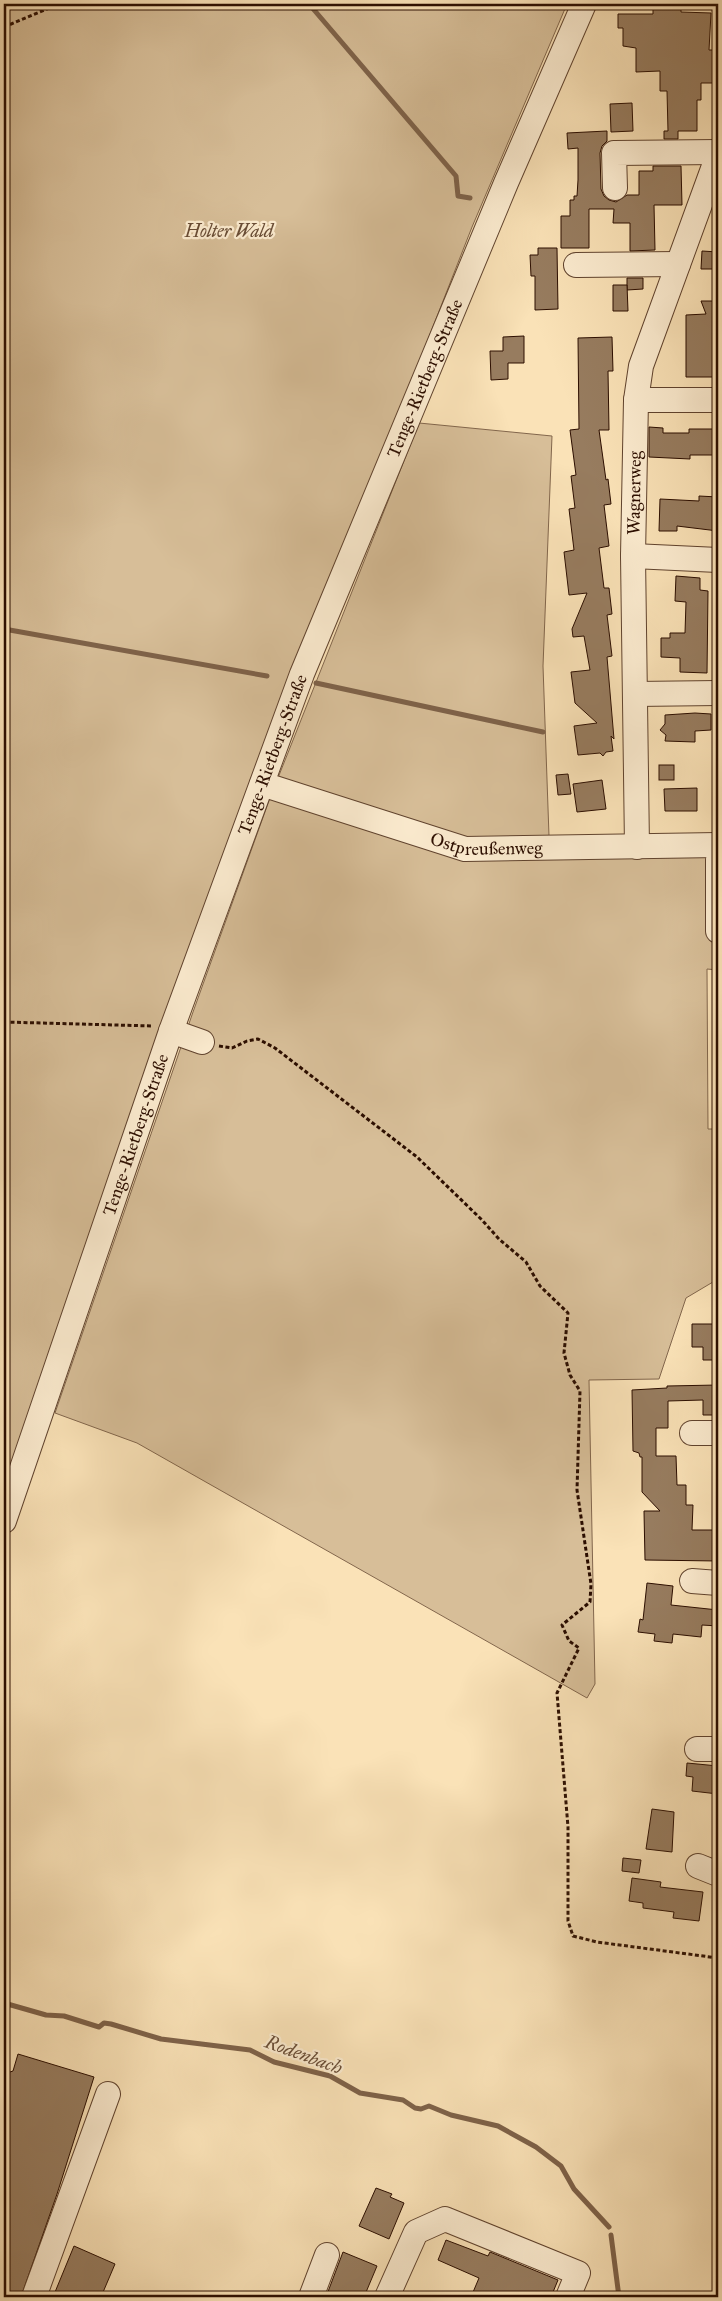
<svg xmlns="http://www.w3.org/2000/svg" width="722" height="2301" font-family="'IM FELL Great Primer',serif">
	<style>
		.green { fill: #d7be98; stroke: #82664c }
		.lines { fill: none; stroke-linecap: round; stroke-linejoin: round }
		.stream { stroke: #7e6249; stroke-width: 5 }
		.building { fill: #977c5f; stroke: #2c0e00 }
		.minor-casing { stroke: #60432e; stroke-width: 26 }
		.path { stroke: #2c0e00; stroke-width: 3; stroke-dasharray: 4 2.5; stroke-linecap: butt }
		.minor { stroke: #fcecd0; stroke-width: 24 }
		.labels { text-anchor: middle; stroke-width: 4.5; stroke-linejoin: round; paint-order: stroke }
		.park-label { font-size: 18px; font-style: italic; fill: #684c35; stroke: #fcecd0 }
		.street-label { font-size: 18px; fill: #2c0e00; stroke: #fcecd0 }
		.water-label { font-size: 19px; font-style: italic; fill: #694d36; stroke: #fcecd0 }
	</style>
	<rect width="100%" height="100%" fill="#fae2b7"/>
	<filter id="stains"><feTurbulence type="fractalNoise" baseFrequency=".004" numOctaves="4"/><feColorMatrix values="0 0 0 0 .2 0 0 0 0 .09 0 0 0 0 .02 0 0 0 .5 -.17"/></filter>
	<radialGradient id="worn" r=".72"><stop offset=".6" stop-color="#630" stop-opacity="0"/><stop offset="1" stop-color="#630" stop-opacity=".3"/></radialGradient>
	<g class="green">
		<polygon points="4,4 567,4 472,227 293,684 4,1485"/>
		<polygon points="419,423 552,436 543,666 549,836 718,853 718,970 707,969 708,1129 718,1129 718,1279 686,1298 659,1379 589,1380 595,1684 587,1698 137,1443 55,1413 193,1012 270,798"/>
	</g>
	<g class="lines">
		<g class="stream">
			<polyline points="309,4 456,176 458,196 470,198"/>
			<polyline points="4,629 267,676"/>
			<polyline points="316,683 543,732"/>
			<polyline points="4,2003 46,2015 64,2016 99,2027 104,2023 111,2024 161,2039 250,2050 274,2062 330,2076 360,2093 403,2100 415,2108 421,2109 429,2106 451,2115 498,2126 536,2147 561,2166 574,2189 609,2227"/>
			<polyline points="611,2235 619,2297"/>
		</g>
	</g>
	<g class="building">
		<polygon points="653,4 681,4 681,12 711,13 709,50 717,50 718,83 701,83 701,100 697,100 697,131 678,131 678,139 664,139 664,131 668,131 667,91 660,91 660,71 636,72 636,48 623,46 623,28 618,28 618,14 653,14"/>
		<polygon points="632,103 633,131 611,132 610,104"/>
		<polygon points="607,131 607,141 602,146 600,153 601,189 604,196 609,200 616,202 627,195 639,195 639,171 653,171 653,166 681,166 682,205 654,205 655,250 630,251 630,223 613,223 614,209 589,209 589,248 561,248 561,216 570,216 570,200 574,200 574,196 577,196 578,180 578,148 568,149 567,133"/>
		<polygon points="538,248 557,248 558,309 535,310 535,276 531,276 530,255 538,255"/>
		<polygon points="702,251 718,252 718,269 701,269"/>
		<polygon points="627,278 643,278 643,289 627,290"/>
		<polygon points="613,285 627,285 628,311 613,311"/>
		<polygon points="701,301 718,301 718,375 716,377 686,377 686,315 706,314"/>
		<polygon points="524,336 524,363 508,363 508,379 491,380 490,351 503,351 503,337"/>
		<polygon points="612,337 613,371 608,371 609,430 599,430 606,480 608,479 611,504 604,505 609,546 599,548 604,588 609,588 612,614 607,615 612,656 607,657 614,739 611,736 613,751 606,752 603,756 600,753 578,755 574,726 597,723 575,703 571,672 590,670 584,636 573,637 572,629 587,593 569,595 564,552 574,550 569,509 575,508 571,476 576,475 570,430 579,429 578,338"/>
		<polygon points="649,427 663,428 663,433 689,433 689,429 717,429 716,455 690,455 690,459 649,457"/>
		<polygon points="699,496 718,497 718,531 677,526 677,531 659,531 660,499 699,501"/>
		<polygon points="676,576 700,578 700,590 708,591 707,673 680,672 680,658 661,657 661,638 670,638 670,633 685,633 686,602 675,601"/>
		<polygon points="695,713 711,714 711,730 695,731 695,742 665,741 666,735 660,730 665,724 665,715"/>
		<rect x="659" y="765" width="15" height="15"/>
		<polygon points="568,774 571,794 558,795 556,775"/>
		<polygon points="602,780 606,809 577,812 573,784"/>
		<polygon points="697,788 697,811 665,811 664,789"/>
		<polygon points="692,1324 718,1324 718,1360 703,1360 703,1347 692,1347"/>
		<polygon points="718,1385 718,1415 703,1415 703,1400 668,1401 668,1428 656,1428 656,1456 676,1456 677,1485 686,1485 686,1505 693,1505 692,1530 718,1530 718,1561 645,1560 644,1511 660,1511 642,1492 642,1457 640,1457 639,1453 633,1451 632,1390 667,1388 667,1386"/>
		<polygon points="647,1583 673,1586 671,1605 718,1610 718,1626 702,1625 701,1637 673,1634 672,1643 654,1641 655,1634 638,1632 640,1619 643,1620"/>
		<polygon points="687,1763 718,1766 718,1794 692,1791 693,1777 686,1776"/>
		<polygon points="652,1809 674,1812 672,1852 646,1849"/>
		<polygon points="623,1858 641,1860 639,1873 622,1871"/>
		<polygon points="632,1878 661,1882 660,1887 703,1892 699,1921 673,1918 674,1912 643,1908 643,1903 629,1901"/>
		<polygon points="18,2054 94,2077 57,2194 21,2297 4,2297 4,2074 13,2071"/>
		<polygon points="376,2188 392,2194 390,2197 404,2203 389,2239 359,2226"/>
		<polygon points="446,2240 488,2256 490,2252 558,2280 551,2297 471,2297 479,2278 438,2260"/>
		<polygon points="74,2246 115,2264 101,2297 53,2297"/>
		<polygon points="343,2252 377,2266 364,2297 326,2297"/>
	</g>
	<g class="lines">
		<defs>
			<g id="minor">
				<polyline points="615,188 614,153 718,152"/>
				<polyline points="576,265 678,264"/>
				<polyline points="636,400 718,400"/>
				<polyline points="633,556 718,560"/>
				<polyline points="635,694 718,693"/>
				<path id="s1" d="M262 784 465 849 718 845"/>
				<path id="s2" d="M637 847 633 556 636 400 641 366 718 155"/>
				<polyline points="718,860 718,931"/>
				<polyline points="171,1031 202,1042"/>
				<polyline points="692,1433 718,1433"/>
				<path id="s3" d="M4 1521 171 1031 302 674 506 183 584 4"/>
				<polyline points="692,1581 718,1583"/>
				<polyline points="697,1749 718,1749"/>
				<polyline points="698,1866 718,1874"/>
				<polyline points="34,2297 108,2094"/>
				<polyline points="311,2297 327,2255"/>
				<polyline points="387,2297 416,2232 445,2219 578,2273 568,2297"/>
			</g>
		</defs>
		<use href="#minor" class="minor-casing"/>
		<g class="path">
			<polyline points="4,27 59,4"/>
			<polyline points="4,1022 153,1026"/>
			<polyline points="219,1046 232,1048 247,1041 258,1039 275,1048 417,1157 482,1220 499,1239 526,1262 540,1286 568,1313 564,1353 570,1375 580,1391 577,1490 591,1584 590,1602 562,1625 569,1641 579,1648 557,1693 568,1827 568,1921 573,1936 597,1942 718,1958"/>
		</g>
		<use href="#minor" class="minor"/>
	</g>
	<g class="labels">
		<g class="park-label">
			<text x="229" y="237">Holter Wald</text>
		</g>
		<g class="street-label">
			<text dy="6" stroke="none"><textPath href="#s3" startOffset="1218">Tenge-Rietberg-Straße</textPath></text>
			<text dy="6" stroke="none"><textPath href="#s2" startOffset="354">Wagnerweg</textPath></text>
			<text dy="6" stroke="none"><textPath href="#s3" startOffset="812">Tenge-Rietberg-Straße</textPath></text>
			<text dy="6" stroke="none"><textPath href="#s1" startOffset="234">Ostpreußenweg</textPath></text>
			<text dy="6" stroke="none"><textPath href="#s3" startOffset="408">Tenge-Rietberg-Straße</textPath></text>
		</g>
		<g class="water-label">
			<text transform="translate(304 2054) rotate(20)" y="7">Rodenbach</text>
		</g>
	</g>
	<rect width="722" height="2301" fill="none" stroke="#fae2b7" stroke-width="20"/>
	<rect x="5" y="5" width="712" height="2291" fill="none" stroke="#2c0e00" stroke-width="2.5"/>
	<rect x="10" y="10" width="702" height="2281" fill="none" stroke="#2c0e00"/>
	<rect width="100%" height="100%" filter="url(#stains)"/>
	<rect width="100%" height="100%" fill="url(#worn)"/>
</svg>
